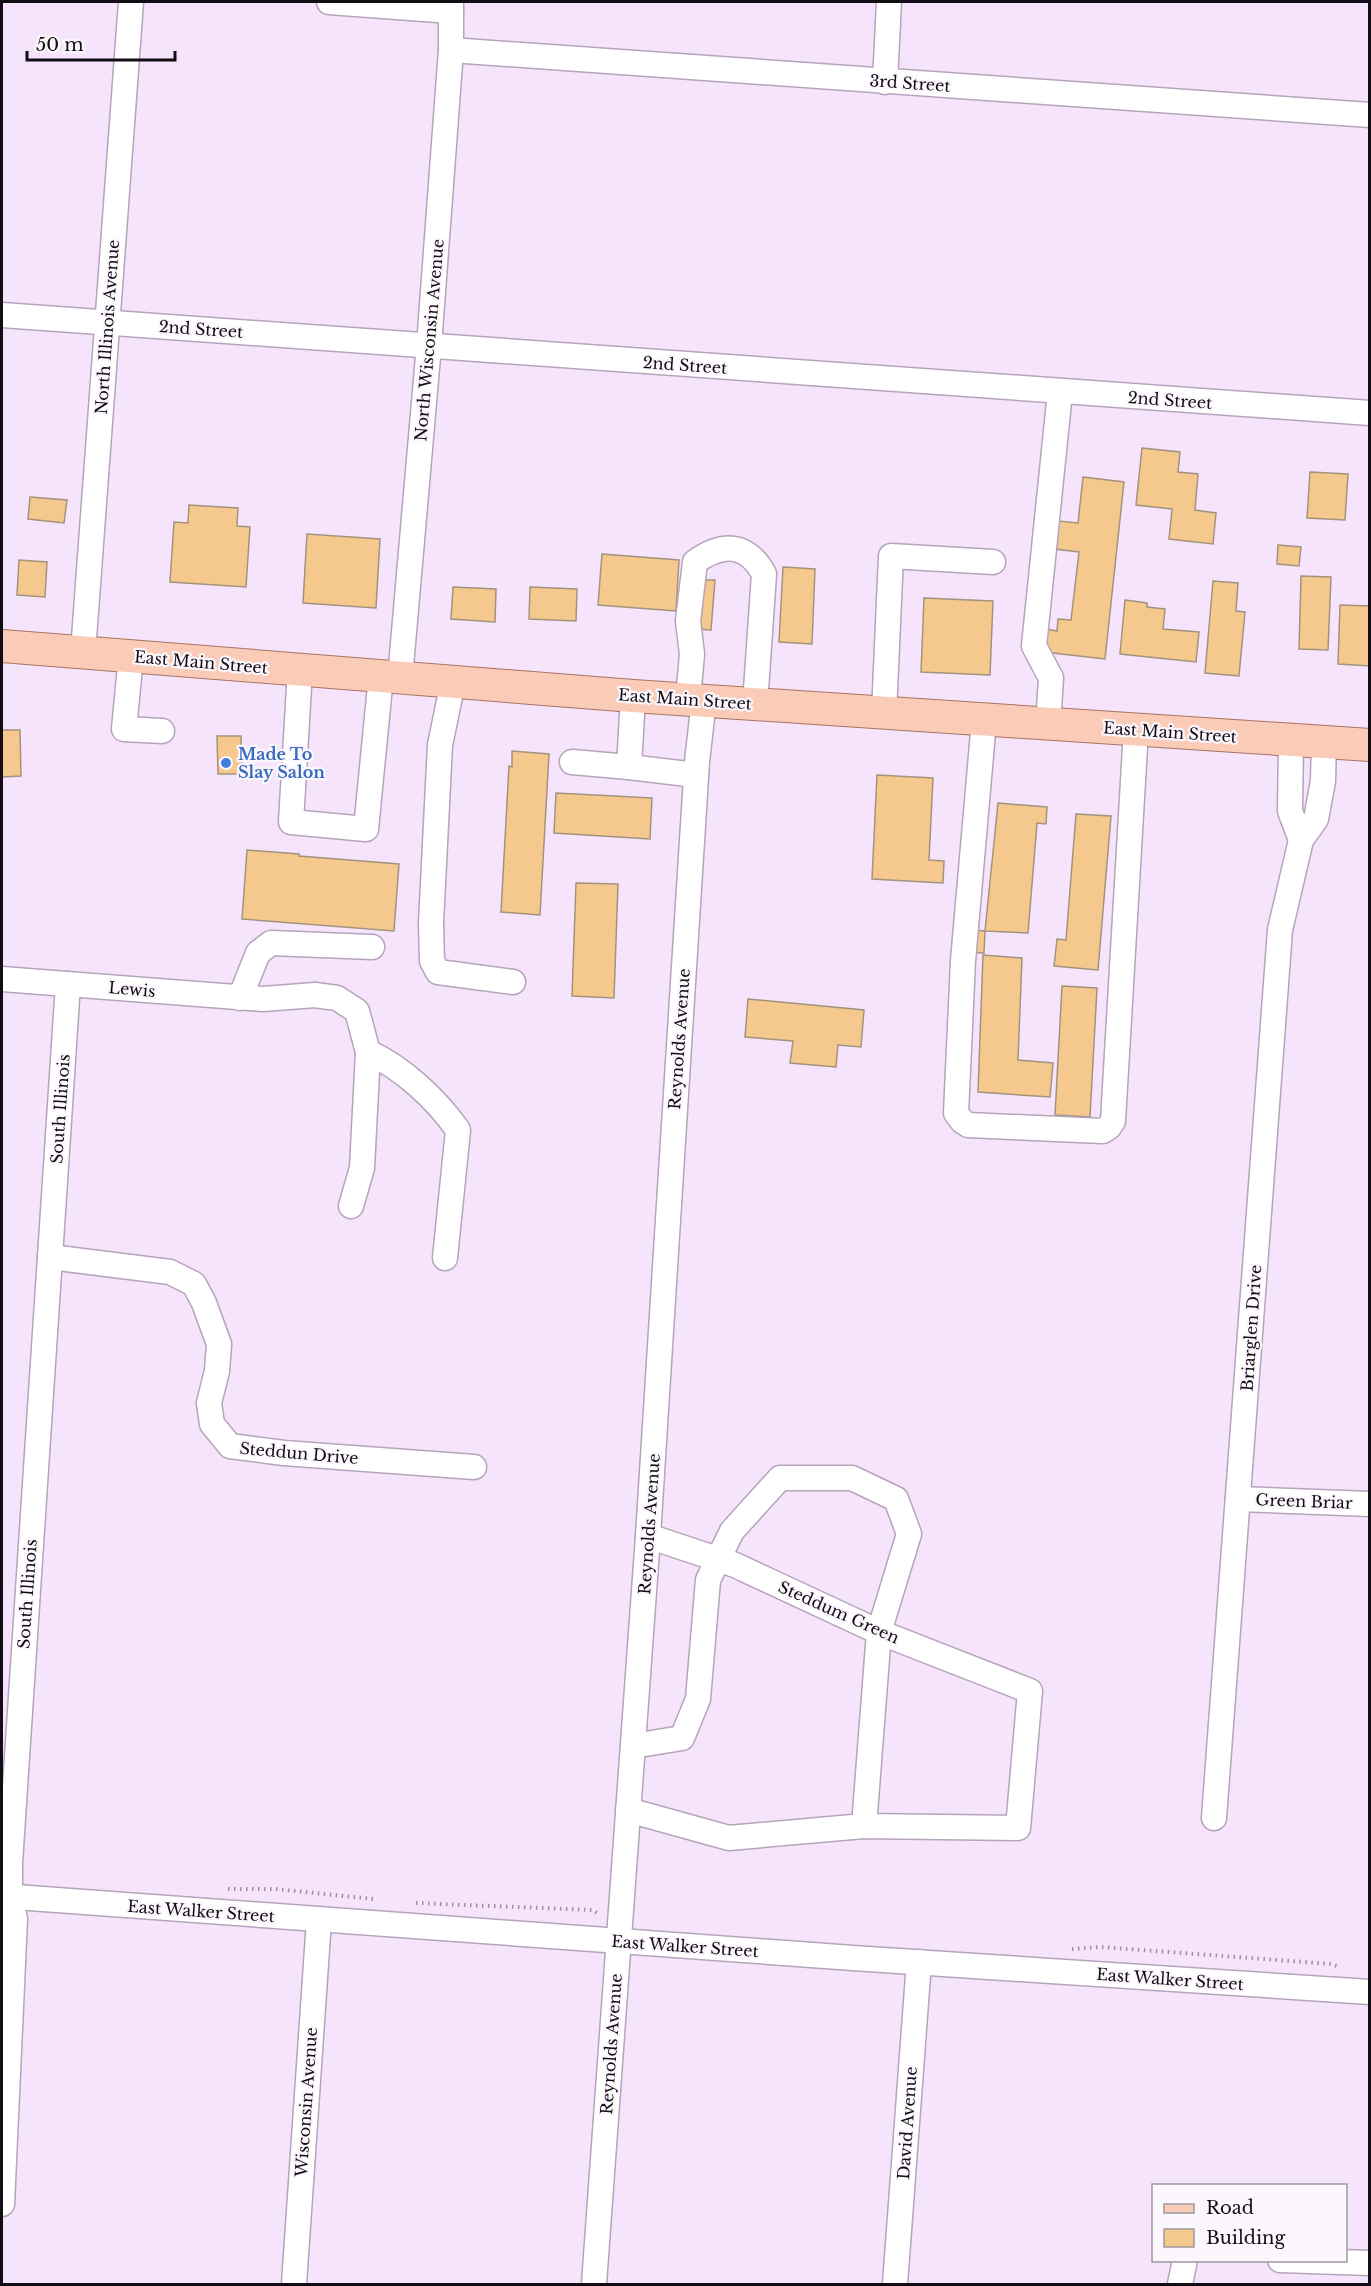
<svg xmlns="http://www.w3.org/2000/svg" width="1371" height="2286" font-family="'Libre Baskerville',serif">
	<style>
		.building { fill: #f5c98e; stroke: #a3937d; stroke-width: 1.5 }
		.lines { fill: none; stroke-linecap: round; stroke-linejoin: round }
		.minor-casing { stroke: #b5a4ba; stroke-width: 27 }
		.major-casing { stroke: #a7735f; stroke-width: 34 }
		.path { stroke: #9b8ea0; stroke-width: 4; stroke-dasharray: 1.5 4.5; stroke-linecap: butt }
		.minor { stroke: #fff; stroke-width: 24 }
		.major { stroke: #faccb7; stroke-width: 32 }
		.shop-dot { fill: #3f7fe0; stroke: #fbf7fc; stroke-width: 2 }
		.labels { text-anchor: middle; stroke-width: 4.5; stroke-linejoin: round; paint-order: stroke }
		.street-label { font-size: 16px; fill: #120c14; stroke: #fbf7fc }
		.shop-label { font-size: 16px; font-weight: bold; fill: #366cbe; stroke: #fbf7fc; text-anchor: start }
	</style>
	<rect width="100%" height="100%" fill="#f6e4fc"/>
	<g class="building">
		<polygon points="1142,448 1180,452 1178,472 1198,474 1195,510 1216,513 1213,544 1169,539 1172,509 1136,505"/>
		<polygon points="1310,472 1348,474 1345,520 1307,518"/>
		<polygon points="1083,477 1124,482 1105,659 1044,652 1046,629 1057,631 1058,619 1071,620 1079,552 1055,549 1058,521 1078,523"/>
		<polygon points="30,497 67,500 64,523 28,519"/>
		<polygon points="189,505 238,508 237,526 250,527 246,587 170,582 174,522 188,523"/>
		<polygon points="307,534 380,539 376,608 303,603"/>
		<polygon points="1278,545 1301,547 1299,566 1277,564"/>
		<polygon points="602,554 679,560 676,611 598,605"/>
		<polygon points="19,560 47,562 45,597 17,595"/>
		<polygon points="783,567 815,569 812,644 779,642"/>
		<polygon points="1301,576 1331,577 1328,650 1299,649"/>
		<polygon points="701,580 715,580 711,630 697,629"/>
		<polygon points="1213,581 1238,583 1236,611 1245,612 1239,676 1205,673"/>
		<polygon points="453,587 496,589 495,622 451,619"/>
		<polygon points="530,587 577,589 576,621 529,619"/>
		<polygon points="924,598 993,601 990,675 921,672"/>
		<polygon points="1125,600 1147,603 1147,607 1165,609 1163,629 1199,632 1196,662 1120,654"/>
		<polygon points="1340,605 1370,606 1370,666 1338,664"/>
		<polygon points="2,730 20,730 21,776 2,777"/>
		<polygon points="217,736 241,736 242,774 218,774"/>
		<polygon points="512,751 549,754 540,915 501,912 509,766 512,767"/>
		<polygon points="877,775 933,778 929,860 944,861 943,883 872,879"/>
		<polygon points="556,793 652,798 650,839 554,833"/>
		<polygon points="998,803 1047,807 1046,824 1037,823 1028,933 985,931"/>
		<polygon points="1076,814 1111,816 1098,970 1054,966 1057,939 1066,940"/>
		<polygon points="247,850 299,854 299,856 399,864 394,931 242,919"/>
		<polygon points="576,883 618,884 614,998 572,996"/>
		<polygon points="964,929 985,931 984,953 962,952"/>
		<polygon points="983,955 1022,958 1018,1060 1053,1063 1050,1097 978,1092"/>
		<polygon points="1062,986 1097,988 1090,1117 1055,1115"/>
		<polygon points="748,999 864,1010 861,1047 838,1045 836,1067 790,1063 793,1041 745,1037"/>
	</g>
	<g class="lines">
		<defs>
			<g id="minor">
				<polyline points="329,2 451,11"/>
				<polyline points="451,50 1370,115"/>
				<polyline points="885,82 889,2"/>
				<polyline points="2,315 1370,413"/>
				<polyline points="83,652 131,2"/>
				<polyline points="131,656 124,729 162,731"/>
				<polyline points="300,670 291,822 366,829 381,676"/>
				<polyline points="400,678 429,345 451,50 451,2"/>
				<polyline points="453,682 440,745 431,923 432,961 438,972 513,982"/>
				<path d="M688 699 692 654 688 621 695 562C723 542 747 543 764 574L755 704"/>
				<polyline points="884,713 891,556 993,562"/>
				<polyline points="984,721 963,961 956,1113 962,1121 968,1125 1103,1131 1109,1127 1113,1121 1136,730"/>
				<polyline points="1048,725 1051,678 1034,646 1060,392"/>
				<polyline points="1291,740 1290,811 1301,840"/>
				<polyline points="572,762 629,767 633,696"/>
				<polyline points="629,767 696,775"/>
				<polyline points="2,979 263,999 315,995 337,998 357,1011 368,1052 362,1168 351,1206"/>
				<polyline points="240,998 258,953 271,943 372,947"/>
				<path d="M368 1052C403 1068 436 1099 458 1130L445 1258"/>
				<polyline points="50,1257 170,1272 194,1284 204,1303 219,1344 217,1371 209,1403 212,1424 230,1446 284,1453 474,1467"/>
				<polyline points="1238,1499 1370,1504"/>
				<polyline points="633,1746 682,1738 698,1699 708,1580 732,1531 780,1478 852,1478 896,1499 909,1534 879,1632 864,1826"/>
				<polyline points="628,1810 729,1838 864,1826 1018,1828 1030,1691 879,1632 735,1565 648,1536"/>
				<polyline points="1214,1818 1280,930 1301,840 1316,819 1323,781 1324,742"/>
				<polyline points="2,1896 853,1958 1370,1992"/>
				<polyline points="2,2204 15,1919 10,1897 10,1863 68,984"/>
				<polyline points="1280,2260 1370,2263"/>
				<polyline points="294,2284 319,1920"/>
				<polyline points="594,2284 648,1536 697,762 704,700"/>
				<polyline points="895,2284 919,1962"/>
				<polyline points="1180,2284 1185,2260"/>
			</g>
			<polyline id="major" points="2,646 633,696 1370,745"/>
		</defs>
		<use href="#minor" class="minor-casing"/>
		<use href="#major" class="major-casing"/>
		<g class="path">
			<polyline points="228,1889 276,1889 373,1899"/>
			<polyline points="416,1903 592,1910 599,1914"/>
			<polyline points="1072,1949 1101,1947 1332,1964 1339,1967"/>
		</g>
		<use href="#minor" class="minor"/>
		<use href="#major" class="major"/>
	</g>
	<circle class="shop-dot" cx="226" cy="763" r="6"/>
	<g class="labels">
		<g class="street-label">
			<text transform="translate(910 83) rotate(4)" y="6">3rd Street</text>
			<text transform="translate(107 327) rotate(-86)" y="6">North Illinois Avenue</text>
			<text transform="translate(201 329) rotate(4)" y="6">2nd Street</text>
			<text transform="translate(429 340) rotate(-85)" y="6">North Wisconsin Avenue</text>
			<text transform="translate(685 365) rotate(4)" y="6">2nd Street</text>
			<text transform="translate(1170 400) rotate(4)" y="6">2nd Street</text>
			<text transform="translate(201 662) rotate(5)" y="6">East Main Street</text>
			<text transform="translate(685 699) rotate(4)" y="6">East Main Street</text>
			<text transform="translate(1170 732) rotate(4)" y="6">East Main Street</text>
			<text transform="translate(132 989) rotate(5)" y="6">Lewis</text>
			<text transform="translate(679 1039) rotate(-86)" y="6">Reynolds Avenue</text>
			<text transform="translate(60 1109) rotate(-86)" y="6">South Illinois</text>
			<text transform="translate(1251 1328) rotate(-86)" y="6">Briarglen Drive</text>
			<text transform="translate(299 1453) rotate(5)" y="6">Steddun Drive</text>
			<text transform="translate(1304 1501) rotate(2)" y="6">Green Briar</text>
			<text transform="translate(649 1524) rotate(-86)" y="6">Reynolds Avenue</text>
			<text transform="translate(27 1594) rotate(-86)" y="6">South Illinois</text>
			<text transform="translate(839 1612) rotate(24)" y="6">Steddum Green</text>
			<text transform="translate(201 1911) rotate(4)" y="6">East Walker Street</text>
			<text transform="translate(685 1946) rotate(4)" y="6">East Walker Street</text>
			<text transform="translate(1170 1979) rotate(4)" y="6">East Walker Street</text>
			<text transform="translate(611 2044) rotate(-86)" y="6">Reynolds Avenue</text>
			<text transform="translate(306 2102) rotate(-86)" y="6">Wisconsin Avenue</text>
			<text transform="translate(907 2123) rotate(-86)" y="6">David Avenue</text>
		</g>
		<g class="shop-label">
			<text x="238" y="760">Made To<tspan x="238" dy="18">Slay Salon</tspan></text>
		</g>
	</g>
	<rect width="1371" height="2286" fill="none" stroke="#120c14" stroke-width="6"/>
	<rect x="1152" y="2184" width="195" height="78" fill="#fbf7fc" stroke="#9e999f" stroke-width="1.5"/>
	<rect x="1164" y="2204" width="30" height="9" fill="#faccb7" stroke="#9e999f" stroke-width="1.5"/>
	<text x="1206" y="2214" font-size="18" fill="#120c14">Road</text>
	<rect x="1164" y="2229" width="30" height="18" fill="#f5c98e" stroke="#9e999f" stroke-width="1.5"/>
	<text x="1206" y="2244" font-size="18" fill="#120c14">Building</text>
	<path d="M27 51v9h148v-9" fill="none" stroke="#120c14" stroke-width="3"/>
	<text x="36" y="51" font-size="18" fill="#120c14" stroke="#fbf7fc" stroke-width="4.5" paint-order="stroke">50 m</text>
</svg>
